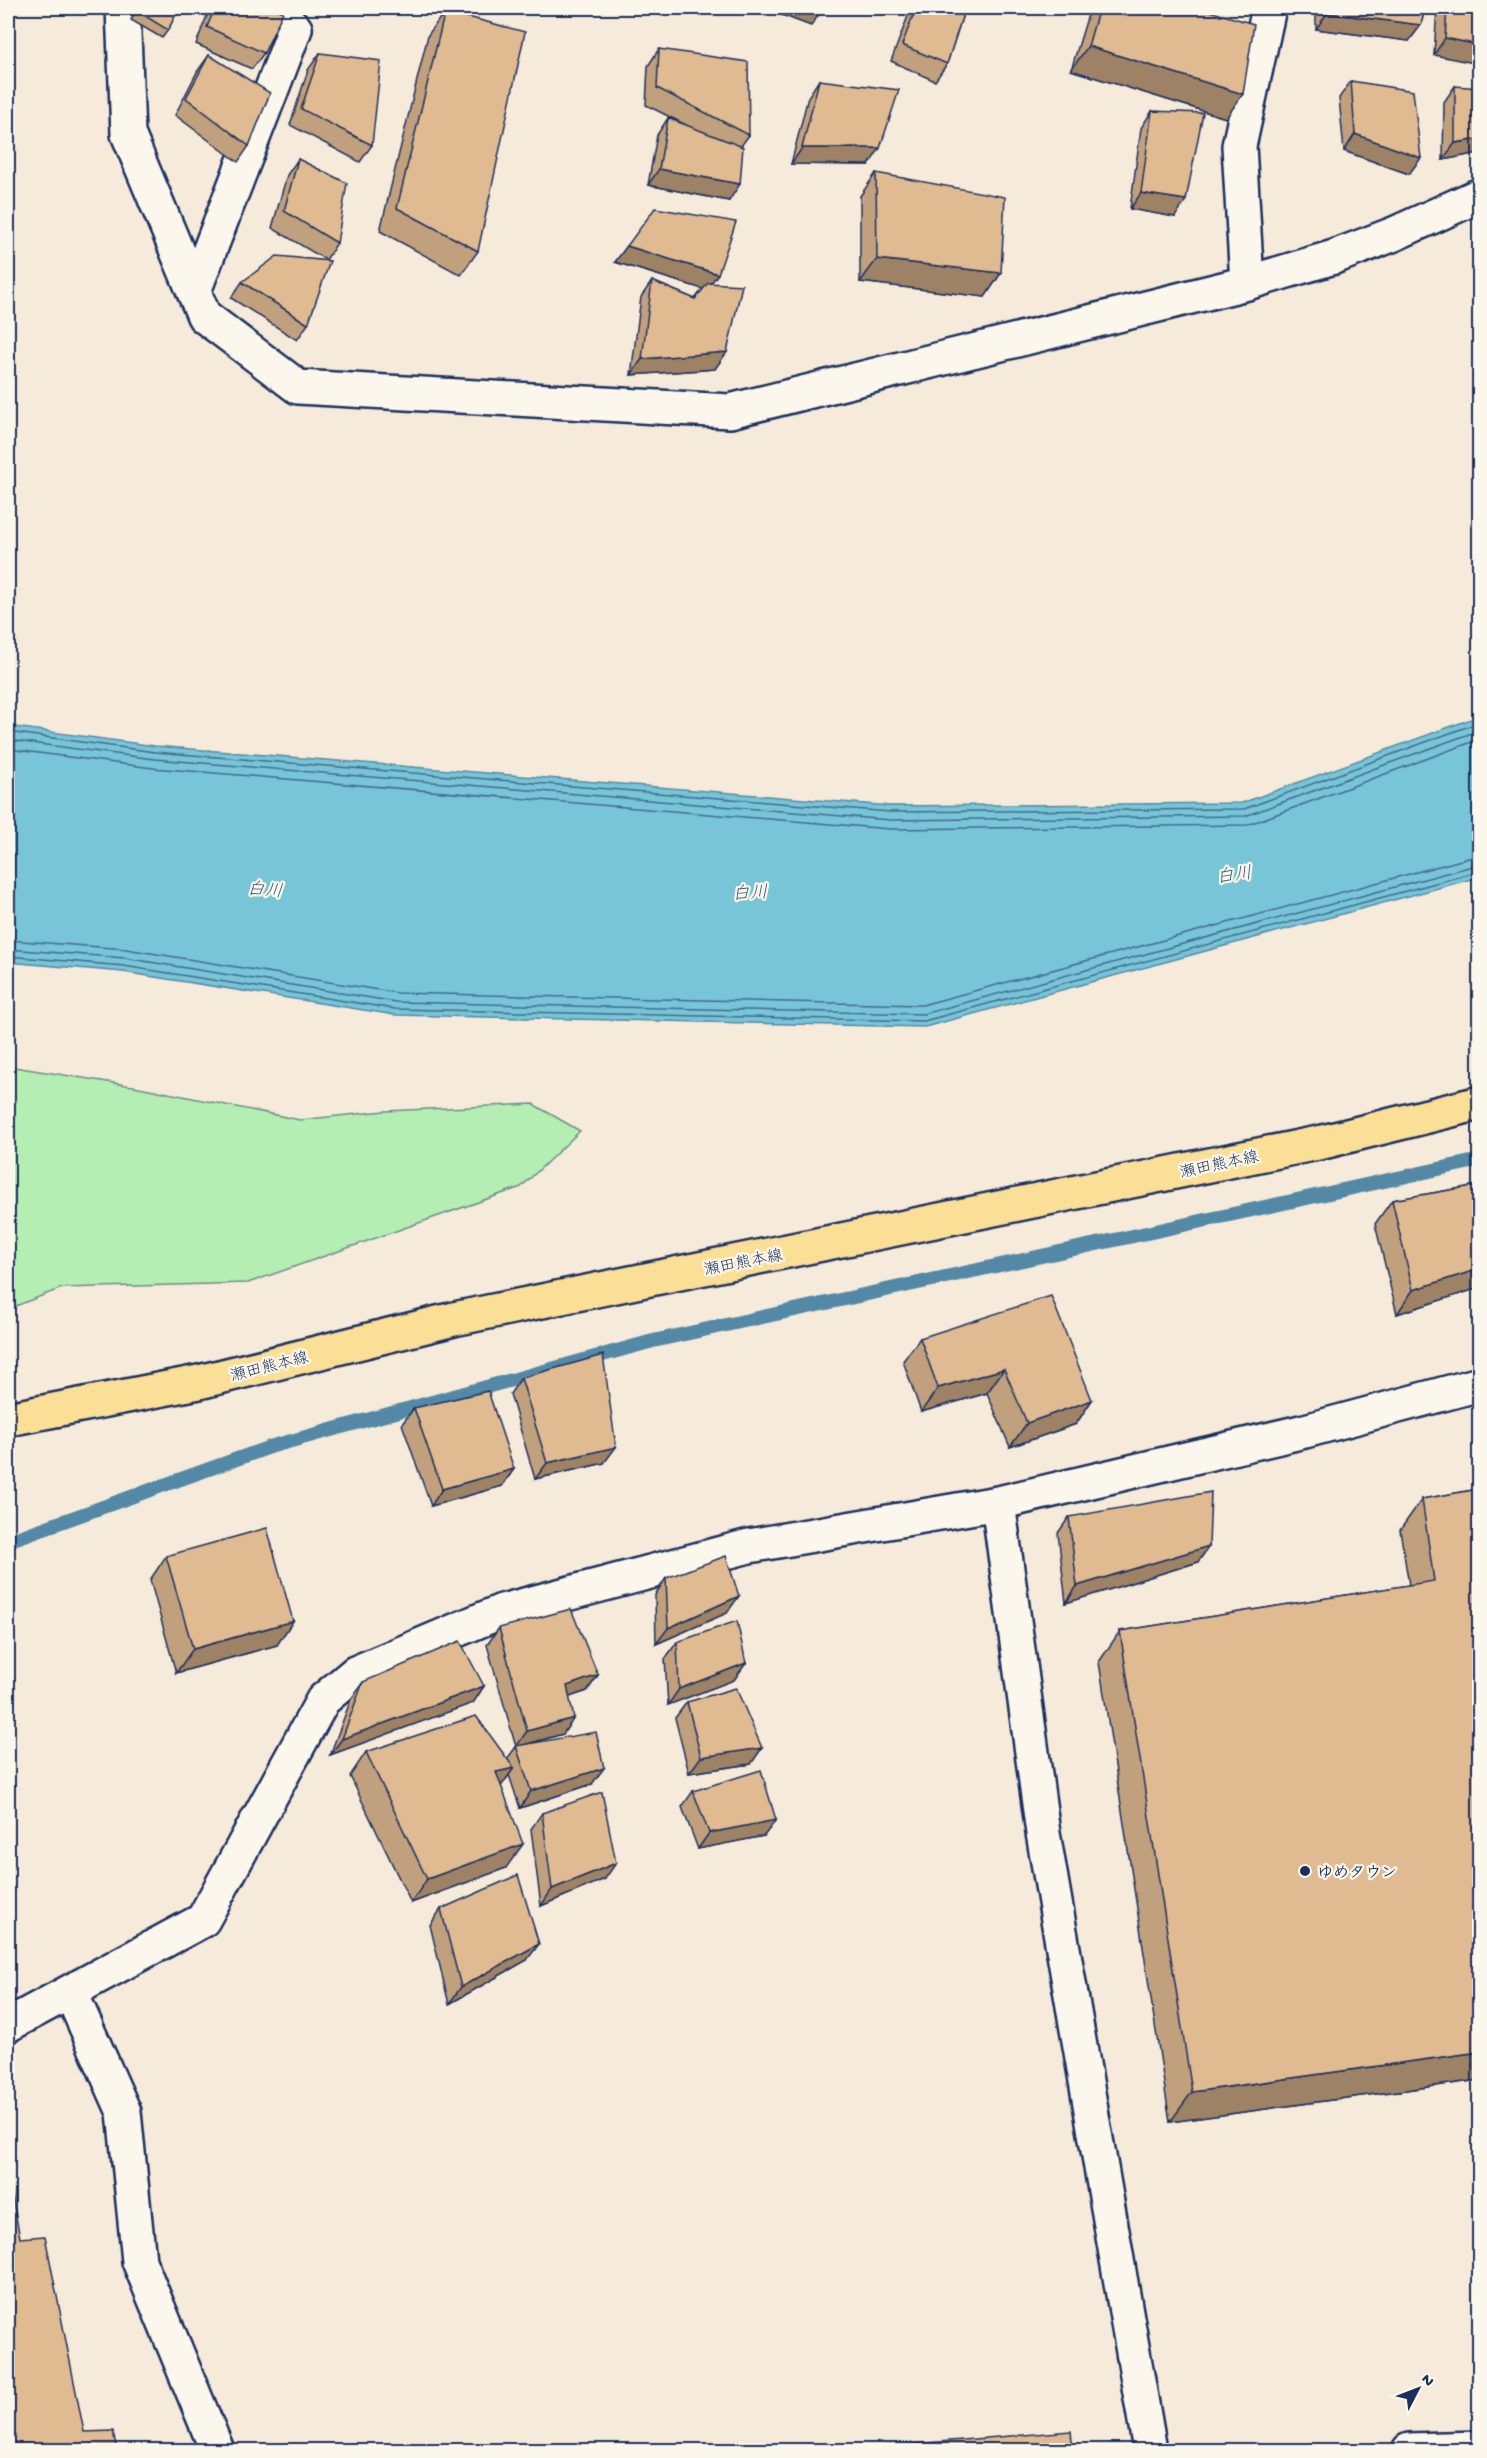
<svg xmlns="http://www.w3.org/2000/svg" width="1487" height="2458" font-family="'Gochi Hand','Klee One',sans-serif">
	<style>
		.green { fill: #b5eeb2; stroke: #688e88; stroke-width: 1.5 }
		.water { fill: #78c5d7; stroke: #5389a7; stroke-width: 1.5 }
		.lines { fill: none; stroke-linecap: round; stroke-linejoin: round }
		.shore { stroke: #406b8e; stroke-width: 1.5 }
		.stream { stroke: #5389a7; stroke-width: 14 }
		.minor-casing { stroke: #1b2f5e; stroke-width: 38 }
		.major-casing { stroke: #1b2f5e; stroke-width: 38 }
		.minor { stroke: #fbf7ec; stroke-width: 33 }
		.major { stroke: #fbdf96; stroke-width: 33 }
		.wall { fill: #c1a07d; stroke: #1b2f5e; stroke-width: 1.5 }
		.shaded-wall { fill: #9d8266; stroke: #1b2f5e; stroke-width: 1.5 }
		.building { fill: #e0ba91; stroke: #1b2f5e; stroke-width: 1.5 }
		.poi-dot { fill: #1b2f5e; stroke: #fbf7ec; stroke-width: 2 }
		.labels { text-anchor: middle; stroke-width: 4.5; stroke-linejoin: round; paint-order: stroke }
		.street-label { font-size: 16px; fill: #1b2f5e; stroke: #fbf7ec }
		.poi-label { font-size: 16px; font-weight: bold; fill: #1b2f5e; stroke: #fbf7ec; text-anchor: start }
		.water-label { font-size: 18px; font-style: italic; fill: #375c82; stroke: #fbf7ec }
	</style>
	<rect width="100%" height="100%" fill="#f6ebda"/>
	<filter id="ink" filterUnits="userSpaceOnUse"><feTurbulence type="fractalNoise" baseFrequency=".0167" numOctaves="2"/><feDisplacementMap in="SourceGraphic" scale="12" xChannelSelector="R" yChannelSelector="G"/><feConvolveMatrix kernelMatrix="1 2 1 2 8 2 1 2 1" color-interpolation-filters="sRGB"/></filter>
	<g filter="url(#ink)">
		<polygon class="green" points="8,1066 139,1087 300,1120 385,1111 533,1104 580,1131 521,1187 248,1283 62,1288 8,1309"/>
		<polygon class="water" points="1479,716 1479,877 925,1027 395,1015 123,972 8,962 8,726 155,746 890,806 1242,803"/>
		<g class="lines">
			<g class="shore">
				<polyline points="8,732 155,752 890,812 1244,809 1480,722"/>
				<polyline points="8,740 154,759 890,820 1245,816 1480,730"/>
				<polyline points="8,749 153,768 890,829 1247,825 1480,739"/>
				<polyline points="8,940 126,949 397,993 922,1005 1480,855"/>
				<polyline points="8,949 125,958 396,1002 923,1014 1480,864"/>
				<polyline points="8,956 124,966 395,1009 924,1021 1480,871"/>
			</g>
			<polyline class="stream" points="8,1541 273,1446 653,1341 1480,1160"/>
			<defs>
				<g id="minor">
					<polyline points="123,8 128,134 204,316 298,387 730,411 1247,283 1334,257 1394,234 1480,195"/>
					<polyline points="1247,283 1239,146 1269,8"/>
					<polyline points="194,291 295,29 276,8"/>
					<polyline points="998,1503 1043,1833 1150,2450"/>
					<polyline points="71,1993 124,2112 139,2261 217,2450"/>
					<polyline points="8,2025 203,1920 323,1700 355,1673 502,1611 749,1546 998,1503 1305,1431 1480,1384"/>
					<polyline points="1409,2450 1480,2448"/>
				</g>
				<polyline id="major" points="8,1419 199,1382 454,1319 1323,1142 1480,1103"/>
			</defs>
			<use href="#minor" class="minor-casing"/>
			<use href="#major" class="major-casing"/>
			<use href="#minor" class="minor"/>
			<use href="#major" class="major"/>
		</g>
		<g class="wall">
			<polygon points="137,8 179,8 168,30 162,38 131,20"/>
			<polygon points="210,8 276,8 264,53 252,69 196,44"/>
			<polygon points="911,8 965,8 947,64 935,81 891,61"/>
			<polygon points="1090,8 1199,8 1226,118 1071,70"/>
			<polygon points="1316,8 1425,8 1421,25 1409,41 1316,29"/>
			<polygon points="1437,8 1479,8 1434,55"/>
			<polygon points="445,11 478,251 461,275 380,231 428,35"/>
			<polygon points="659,49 749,135 741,146 729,201 648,185 657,135 668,118 686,125 646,105 648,66"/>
			<polygon points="320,53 372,145 360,162 290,125 308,70"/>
			<polygon points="209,55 249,146 238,162 175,115 197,72"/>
			<polygon points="819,80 869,165 791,164 808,97"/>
			<polygon points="1351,81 1409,174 1344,151 1339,98"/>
			<polygon points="1455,86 1479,153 1443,160 1444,102"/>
			<polygon points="1152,111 1175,217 1130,209 1141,128"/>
			<polygon points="298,159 337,243 326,260 272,228 287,175"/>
			<polygon points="876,173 1001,273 985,297 860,282 860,196"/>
			<polygon points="627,246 711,283 715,369 631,375 641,297 652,281 695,299 703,289 615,262"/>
			<polygon points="242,282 308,324 297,340 231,298"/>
			<polygon points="1479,1185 1479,1288 1397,1314 1375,1224 1392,1200"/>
			<polygon points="920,1338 1092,1400 1076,1424 1010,1447 987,1393 921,1412 903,1361"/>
			<polygon points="521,1378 604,1463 535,1479 510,1394"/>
			<polygon points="414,1408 514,1469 502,1486 431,1506 402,1424"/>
			<polygon points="1479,1489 1479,2080 1170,2122 1099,1662 1120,1631 1409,1585 1400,1530 1422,1499"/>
			<polygon points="1069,1517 1209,1546 1198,1562 1066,1603 1058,1533"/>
			<polygon points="166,1556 277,1645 176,1673 150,1580"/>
			<polygon points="666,1578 727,1613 656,1644 655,1595"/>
			<polygon points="499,1628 598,1675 587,1691 569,1697 563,1734 529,1744 592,1784 520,1808 509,1775 501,1786 506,1868 411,1903 350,1776 366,1752 507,1759 516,1747 487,1645"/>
			<polygon points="677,1642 746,1663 734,1680 668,1705 665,1659"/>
			<polygon points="363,1682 484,1686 473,1703 330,1755 351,1699"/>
			<polygon points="687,1702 751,1764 689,1773 675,1718"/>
			<polygon points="693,1791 764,1836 698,1849 682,1807"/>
			<polygon points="542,1813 605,1879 541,1906 531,1829"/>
			<polygon points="441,1909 527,1960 449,2004 430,1925"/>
		</g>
		<g class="shaded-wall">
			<polygon points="763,8 817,8 822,10 811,26"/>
			<polygon points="1327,13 1421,25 1409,41 1316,29"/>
			<polygon points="1445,38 1479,45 1479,64 1434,55"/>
			<polygon points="1088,46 1243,94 1226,118 1071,70"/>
			<polygon points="1355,134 1421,158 1409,174 1344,151"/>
			<polygon points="1479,139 1479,153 1443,160 1455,143"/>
			<polygon points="802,148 880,148 869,165 791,164"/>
			<polygon points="659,169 740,184 729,201 648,185"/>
			<polygon points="1141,193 1186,200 1175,217 1130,209"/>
			<polygon points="627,246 718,274 706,290 615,262"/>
			<polygon points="877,259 1001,273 985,297 860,282"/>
			<polygon points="727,352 715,369 631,375 642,359"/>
			<polygon points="1479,1269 1479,1288 1397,1314 1413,1290"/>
			<polygon points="1004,1369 987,1393 921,1412 938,1388"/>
			<polygon points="1092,1400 1076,1424 1010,1447 1027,1423"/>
			<polygon points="616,1447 604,1463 535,1479 547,1463"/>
			<polygon points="514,1469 502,1486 431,1506 442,1489"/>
			<polygon points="1209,1546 1198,1562 1066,1603 1077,1586"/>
			<polygon points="739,1596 727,1613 656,1644 668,1628"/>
			<polygon points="293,1621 277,1645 176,1673 193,1649"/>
			<polygon points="746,1663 734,1680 668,1705 679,1689"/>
			<polygon points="598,1675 587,1691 555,1702 567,1686"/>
			<polygon points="484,1686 473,1703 330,1755 342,1739"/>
			<polygon points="574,1718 563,1734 516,1747 527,1731"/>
			<polygon points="762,1748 751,1764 689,1773 701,1757"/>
			<polygon points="514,1768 497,1792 496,1772"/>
			<polygon points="604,1768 592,1784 520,1808 531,1791"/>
			<polygon points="776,1820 764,1836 698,1849 709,1833"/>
			<polygon points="523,1844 506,1868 411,1903 427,1879"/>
			<polygon points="616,1863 605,1879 541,1906 552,1889"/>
			<polygon points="539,1944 527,1960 449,2004 461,1987"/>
			<polygon points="1479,2052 1479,2080 1170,2122 1192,2092"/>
		</g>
		<g class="building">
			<polygon points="139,8 179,8 168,30 137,11"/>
			<polygon points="215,8 276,8 283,12 264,53 207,27"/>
			<polygon points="916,8 965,8 947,64 902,45"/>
			<polygon points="1099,8 1199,8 1254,24 1243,94 1088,46"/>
			<polygon points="1327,8 1425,8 1421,25 1327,13"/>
			<polygon points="1447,8 1479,8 1479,45 1445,38"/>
			<polygon points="445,11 525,32 478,251 397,208"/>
			<polygon points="659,49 748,62 749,135 657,88"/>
			<polygon points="320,53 381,61 372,145 301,109"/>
			<polygon points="209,55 270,93 249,146 186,98"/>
			<polygon points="819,80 899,90 880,148 802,148"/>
			<polygon points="1351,81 1413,91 1421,158 1355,134"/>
			<polygon points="1455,86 1479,88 1479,139 1455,143"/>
			<polygon points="1152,111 1203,113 1186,200 1141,193"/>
			<polygon points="668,118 743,147 740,184 659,169"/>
			<polygon points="298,159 347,183 337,243 284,211"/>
			<polygon points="876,173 1005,197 1001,273 877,259"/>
			<polygon points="655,208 736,222 718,274 627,246"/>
			<polygon points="277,256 330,261 308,324 242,282"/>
			<polygon points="652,281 695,299 708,283 742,285 727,352 642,359"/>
			<polygon points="1479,1185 1479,1269 1413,1290 1392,1200"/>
			<polygon points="1051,1296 1092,1400 1027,1423 1004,1369 938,1388 920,1338"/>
			<polygon points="603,1355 616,1447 547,1463 521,1378"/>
			<polygon points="488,1391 514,1469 442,1489 414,1408"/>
			<polygon points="1479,1489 1479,2052 1192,2092 1120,1631 1434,1581 1422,1499"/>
			<polygon points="1211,1492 1209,1546 1077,1586 1069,1517"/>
			<polygon points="267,1528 293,1621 193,1649 166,1556"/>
			<polygon points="726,1556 739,1596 668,1628 666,1578"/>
			<polygon points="571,1609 598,1675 567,1686 574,1718 527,1731 499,1628"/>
			<polygon points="737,1621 746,1663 679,1689 677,1642"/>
			<polygon points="460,1641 484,1686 342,1739 363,1682"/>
			<polygon points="736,1688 762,1748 701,1757 687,1702"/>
			<polygon points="476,1716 514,1768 496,1772 523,1844 427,1879 366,1752"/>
			<polygon points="596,1732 604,1768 531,1791 516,1746"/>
			<polygon points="761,1770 776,1820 709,1833 693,1791"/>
			<polygon points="602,1792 616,1863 552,1889 542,1813"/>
			<polygon points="518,1875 539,1944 461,1987 441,1909"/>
			<polygon points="8,2174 20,2238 45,2236 84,2432 113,2431 117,2451 8,2451"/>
			<polygon points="1071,2431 1073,2451 867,2451 867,2448"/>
		</g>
	</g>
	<circle class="poi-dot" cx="1305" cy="1871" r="6"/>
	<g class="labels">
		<g class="street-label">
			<text transform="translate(1219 1163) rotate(-12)" y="6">瀬田熊本線</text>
			<text transform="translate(743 1261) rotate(-11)" y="6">瀬田熊本線</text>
			<text transform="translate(269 1365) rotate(-14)" y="6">瀬田熊本線</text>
		</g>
		<g class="poi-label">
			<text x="1317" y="1877">ゆめタウン</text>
		</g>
		<g class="water-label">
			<text transform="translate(1234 874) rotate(-8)" y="6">白川</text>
			<text transform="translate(265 889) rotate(5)" y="6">白川</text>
			<text transform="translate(750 892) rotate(-3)" y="6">白川</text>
		</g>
	</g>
	<rect width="1487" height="2458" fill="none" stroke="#fbf7ec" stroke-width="30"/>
	<rect x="15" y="15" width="1457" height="2428" fill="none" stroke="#1b2f5e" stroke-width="2" filter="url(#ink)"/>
	<g transform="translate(1418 2389) rotate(48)" stroke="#fbf7ec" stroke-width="4.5" paint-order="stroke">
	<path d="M0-4.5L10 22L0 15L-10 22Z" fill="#1b2f5e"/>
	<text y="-9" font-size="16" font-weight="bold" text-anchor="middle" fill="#1b2f5e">N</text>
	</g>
</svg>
